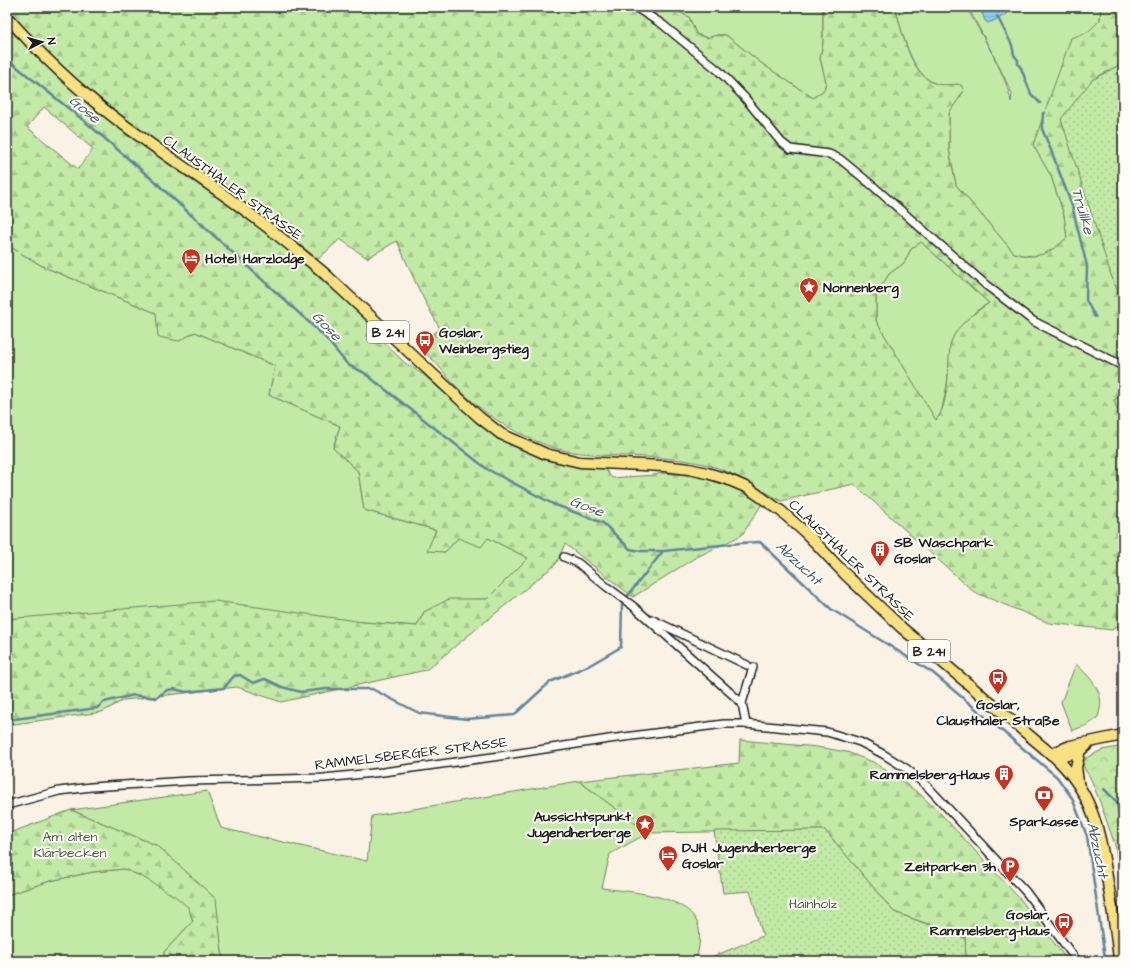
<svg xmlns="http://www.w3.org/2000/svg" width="1130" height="968" font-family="'Architects Daughter',sans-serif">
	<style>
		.grass { fill: #c2e9a5; stroke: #6f8260 }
		.forest { fill: url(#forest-firs); stroke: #6f8260; fill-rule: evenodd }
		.park { fill: url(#park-crowns); stroke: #6f8260 }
		.garden { fill: url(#garden-dots); stroke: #6f8260 }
		.water { fill: url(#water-rules); stroke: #60859b }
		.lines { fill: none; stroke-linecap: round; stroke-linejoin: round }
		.stream { stroke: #60859b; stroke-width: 2.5 }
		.street-casing { stroke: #1c1c1c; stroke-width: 10 }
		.primary-casing { stroke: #1c1c1c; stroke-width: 13 }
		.street { stroke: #fdfcf7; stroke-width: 7 }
		.primary { stroke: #f9e181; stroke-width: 10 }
		.labels { text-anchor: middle; stroke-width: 4; stroke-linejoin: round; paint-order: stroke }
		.shield { fill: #fdfcf7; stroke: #605f5e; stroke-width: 1 }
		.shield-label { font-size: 13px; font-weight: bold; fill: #1c1c1c }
		.street-label { font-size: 14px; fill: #1c1c1c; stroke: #fdfcf7 }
		.poi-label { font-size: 14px; font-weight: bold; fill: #1c1c1c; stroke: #fdfcf7; text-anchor: start }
		.park-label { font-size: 14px; fill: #4e5a45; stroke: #fdfcf7 }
		.water-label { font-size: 15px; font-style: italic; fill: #445966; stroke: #fdfcf7 }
	</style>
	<defs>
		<pattern id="forest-firs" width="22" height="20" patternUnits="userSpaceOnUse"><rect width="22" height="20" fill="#c2e9a5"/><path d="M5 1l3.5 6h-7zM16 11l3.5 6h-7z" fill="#a6c78d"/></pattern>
		<pattern id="park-crowns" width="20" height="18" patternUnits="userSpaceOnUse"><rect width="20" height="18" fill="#c2e9a5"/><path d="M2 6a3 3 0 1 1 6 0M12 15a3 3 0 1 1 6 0" fill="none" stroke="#a6c78d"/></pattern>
		<pattern id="garden-dots" width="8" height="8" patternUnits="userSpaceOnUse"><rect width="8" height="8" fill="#c2e9a5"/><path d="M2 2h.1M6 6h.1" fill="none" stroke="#a6c78d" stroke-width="1.8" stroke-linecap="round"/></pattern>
		<pattern id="water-rules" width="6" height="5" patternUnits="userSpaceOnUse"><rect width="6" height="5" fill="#8ecbef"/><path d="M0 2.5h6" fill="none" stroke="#7aaecc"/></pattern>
	</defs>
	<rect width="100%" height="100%" fill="#faf2e5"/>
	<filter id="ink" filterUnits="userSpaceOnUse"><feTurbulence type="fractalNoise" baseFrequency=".025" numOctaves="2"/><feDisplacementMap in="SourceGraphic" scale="8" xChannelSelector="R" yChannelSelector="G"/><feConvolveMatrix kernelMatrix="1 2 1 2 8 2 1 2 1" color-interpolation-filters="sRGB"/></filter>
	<g filter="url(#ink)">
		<g class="grass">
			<polygon points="669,7 823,7 823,44 820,58 826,82 824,90 813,98 761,63 726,35 717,35 708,38 696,34 689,17"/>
			<path d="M895 7H966C980 32 1007 75 1011 102L1012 94 997 62 968 7H980L982 13 998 19 1017 7H1101L1100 20 1088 32 1033 144 1051 176 1064 215 1067 238C1048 254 1039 260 1014 253L956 185 949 149V112L964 91 958 84C914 96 904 37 895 7Z"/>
			<polygon points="921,242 989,303 976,311 951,342 947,385 941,414 935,420 876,321 876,295 889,274 904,263 911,249"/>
			<polygon points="7,245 44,267 156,313 179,341 195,332 275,366 269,395 340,426 333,448 358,471 364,510 436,530 428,550 445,552 458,538 488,538 528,558 487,599 449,600 424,612 417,626 363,622 7,619"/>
			<path d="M1076 664C1089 676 1104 691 1100 709 1099 712 1099 716 1097 718 1091 725 1080 727 1072 731L1061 702Z"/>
			<path d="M579 781 648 833 610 854 602 888C629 892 684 894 697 922 702 934 699 948 696 961H223L215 899 158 846 71 810 207 791 221 828 367 861 372 816Z"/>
			<path d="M124 869C140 875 177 893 188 906 190 910 191 917 193 921L164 952 165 961H24L7 954V895L50 881 93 872Z"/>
		</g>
		<g class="forest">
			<path d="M7 7H669L689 17 696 34 707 38 717 35H726L761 63 813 98 824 90 826 82 820 58 823 44V7H895C902 30 910 77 937 84 945 86 955 83 961 85L964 91 949 113V149L956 185 1014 253C1039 260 1048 254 1067 238L1064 215 1051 176 1033 145 1071 38 1088 32 1100 20 1101 7H1123V63L1092 80 1110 272 1123 305V394L1114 400 1123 425V623L1112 630 1049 623 974 592 854 484 781 501C758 488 734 472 708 465 674 456 635 457 600 455 582 453 563 452 546 445 509 431 481 412 454 384 449 380 446 374 442 370 436 362 428 355 420 349L425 339 440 329 419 290 397 241 367 258 340 239 318 259 248 206 183 162 117 112 75 78 47 52 19 23ZM921 242 989 303C975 313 957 324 951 342 949 346 950 353 949 357 948 375 948 406 936 420L876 321V295L889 274 904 263 911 249Z"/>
			<path d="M7 24 111 121 178 171 241 213 295 255 319 278 364 316 375 334 405 363 424 375 476 421 498 438 543 459 564 464 604 468 612 478 654 475 662 473 688 475 705 478 735 488 762 504 742 535 693 559 633 597 565 544 556 564 426 670 281 702 237 687 124 700 102 712 7 725V619L215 601 363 622 417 626 424 612 449 599H487L528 558 488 538 481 547 458 538 445 552 427 551 436 530 364 510 358 471 333 448 340 426 269 395 275 366 195 332 179 341 158 337 156 313 44 267 7 245ZM44 107 93 149 78 169 27 127Z"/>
			<polygon points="740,740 817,747 847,752 873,762 896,777 921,795 941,814 1021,900 1068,961 966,961 965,937 894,912 825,830 648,833 579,781 739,763"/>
			<polygon points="71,810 158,846 216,899 223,961 165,961 164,952 193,921 188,907 176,897 141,876 124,869 93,872 50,881 7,895 7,834"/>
		</g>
		<g class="park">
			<polygon points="1123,394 1123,425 1114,400"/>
			<polygon points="1123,746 1123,890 1115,845 1100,802 1090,777 1085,770 1083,764 1086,758 1102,750"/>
		</g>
		<g class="garden">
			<polygon points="1123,63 1123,305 1110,272 1061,119 1092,80"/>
			<polygon points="825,830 894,912 965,938 966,961 702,961 763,936 750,891 723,893 714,831"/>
		</g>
		<g class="water">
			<polygon points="980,7 1017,7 998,19 988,23 985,21"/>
			<polygon points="1123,842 1123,874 1118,844"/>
		</g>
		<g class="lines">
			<g class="stream">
				<polyline points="997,16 1012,45 1014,55 1018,60 1018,64 1021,68 1031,94 1040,103"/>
				<polyline points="7,59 88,124 154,181 323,335 348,365 363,372 487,469 553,504 603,523 630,549 640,551 662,551"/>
				<polyline points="1043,113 1042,129 1051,150 1072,206 1087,266 1086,300 1095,317"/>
				<polyline points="7,720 97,708 104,702 134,695 156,698 167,690 174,689 186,692 224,688 234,676 240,675 253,683 265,679 282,687 301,692 326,689 372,689 419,713 467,719 514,715 550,682 590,665 621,647 622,603 663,551 740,543 760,542 831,609 933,673 1057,777 1072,798 1087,836 1105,958"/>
				<polyline points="1104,789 1117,802 1123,843"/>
			</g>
			<defs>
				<g id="street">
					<polyline points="635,7 662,24 719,71 745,98 781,142 790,149 829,154 840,159 873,186 986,285 1033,321 1123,366"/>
					<polyline points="564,557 578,563 607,587 633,606 742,703 746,724"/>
					<polyline points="653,620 747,665"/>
					<polyline points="742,703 753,667"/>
					<polyline points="7,805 59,791 91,787 188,781 324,778 383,772 500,756 609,739 724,724 746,724 827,732 860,742 883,754 907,769 928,787 1026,892 1077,961"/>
				</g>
				<g id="primary">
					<path d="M7 17C39 53 77 89 115 118 158 151 203 179 246 211 273 231 299 252 324 273L479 417 501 434 546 454 580 462 664 466 689 469 707 473 727 479 748 488 781 511 808 535 846 575 902 628 1057 759C1094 795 1100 834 1108 883 1112 909 1117 935 1119 961"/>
					<polyline points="1051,754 1070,746 1123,735"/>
					<polyline points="1057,759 1080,750 1086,746"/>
					<polyline points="1078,782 1076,767 1080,750"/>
				</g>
			</defs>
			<use href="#street" class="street-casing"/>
			<use href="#primary" class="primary-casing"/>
			<use href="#street" class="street"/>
			<use href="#primary" class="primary"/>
		</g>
	</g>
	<defs>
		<symbol id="hotel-pin" viewBox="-11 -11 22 30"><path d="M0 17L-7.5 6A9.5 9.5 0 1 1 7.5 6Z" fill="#c8321e" stroke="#fdfcf7"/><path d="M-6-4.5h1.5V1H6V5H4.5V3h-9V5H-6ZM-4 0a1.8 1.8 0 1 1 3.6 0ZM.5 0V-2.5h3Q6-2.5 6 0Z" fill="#fff"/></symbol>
		<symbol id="sight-pin" viewBox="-11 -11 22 30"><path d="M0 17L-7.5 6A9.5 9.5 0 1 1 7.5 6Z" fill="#c8321e" stroke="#fdfcf7"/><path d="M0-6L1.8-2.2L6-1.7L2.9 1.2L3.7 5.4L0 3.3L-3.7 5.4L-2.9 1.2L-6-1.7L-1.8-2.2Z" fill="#fff"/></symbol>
		<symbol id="bus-pin" viewBox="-11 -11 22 30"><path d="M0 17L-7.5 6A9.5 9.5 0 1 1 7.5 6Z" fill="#c8321e" stroke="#fdfcf7"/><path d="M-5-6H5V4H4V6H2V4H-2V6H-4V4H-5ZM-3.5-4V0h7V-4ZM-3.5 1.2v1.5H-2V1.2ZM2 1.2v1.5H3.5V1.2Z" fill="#fff"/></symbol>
		<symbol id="building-pin" viewBox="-11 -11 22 30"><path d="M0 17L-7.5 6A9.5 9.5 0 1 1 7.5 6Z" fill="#c8321e" stroke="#fdfcf7"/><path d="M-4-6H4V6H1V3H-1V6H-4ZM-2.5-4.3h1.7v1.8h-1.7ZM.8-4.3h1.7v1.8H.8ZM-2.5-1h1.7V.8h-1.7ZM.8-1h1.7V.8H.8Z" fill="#fff"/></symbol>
		<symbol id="bank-pin" viewBox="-11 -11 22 30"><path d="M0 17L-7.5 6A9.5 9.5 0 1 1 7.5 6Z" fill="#c8321e" stroke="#fdfcf7"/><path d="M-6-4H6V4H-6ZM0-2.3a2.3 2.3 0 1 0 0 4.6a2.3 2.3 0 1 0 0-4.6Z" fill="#fff"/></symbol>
		<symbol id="parking-pin" viewBox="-11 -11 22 30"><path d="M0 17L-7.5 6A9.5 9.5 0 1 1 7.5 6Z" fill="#c8321e" stroke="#fdfcf7"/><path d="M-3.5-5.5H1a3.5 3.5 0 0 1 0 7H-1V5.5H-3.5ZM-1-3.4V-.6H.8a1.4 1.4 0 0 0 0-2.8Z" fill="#fff"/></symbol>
	</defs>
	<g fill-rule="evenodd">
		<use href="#hotel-pin" x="180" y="247" width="22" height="30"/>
		<use href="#sight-pin" x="798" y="276" width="22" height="30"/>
		<use href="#bus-pin" x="414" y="329" width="22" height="30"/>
		<use href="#building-pin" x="869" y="539" width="22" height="30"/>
		<use href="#bus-pin" x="987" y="667" width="22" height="30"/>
		<use href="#building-pin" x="993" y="763" width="22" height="30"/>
		<use href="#bank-pin" x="1033" y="784" width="22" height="30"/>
		<use href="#sight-pin" x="634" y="813" width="22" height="30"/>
		<use href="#hotel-pin" x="657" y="844" width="22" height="30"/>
		<use href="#parking-pin" x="999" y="855" width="22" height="30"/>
		<use href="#bus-pin" x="1053" y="911" width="22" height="30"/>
	</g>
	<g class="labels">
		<g class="shield">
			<rect x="367" y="321" width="42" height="22" rx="3"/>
			<rect x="908" y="640" width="42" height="22" rx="3"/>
		</g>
		<g class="shield-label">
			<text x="388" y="337">B 241</text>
			<text x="929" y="656">B 241</text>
		</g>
		<g class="street-label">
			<text transform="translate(233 187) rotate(36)" y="5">CLAUSTHALER STRASSE</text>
			<text transform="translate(852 560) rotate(44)" y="5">CLAUSTHALER STRASSE</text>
			<text transform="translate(411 753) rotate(-7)" y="5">RAMMELSBERGER STRASSE</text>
		</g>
		<g class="poi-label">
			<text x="205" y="263">Hotel Harzlodge</text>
			<text x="823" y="292">Nonnenberg</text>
			<text x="439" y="337">Goslar,<tspan x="439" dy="16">Weinbergstieg</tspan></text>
			<text x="894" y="547">SB Waschpark<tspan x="894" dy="16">Goslar</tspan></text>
			<text x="998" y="709" text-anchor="middle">Goslar,<tspan x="998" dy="16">Clausthaler Straße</tspan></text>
			<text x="990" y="779" text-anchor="end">Rammelsberg-Haus</text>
			<text x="631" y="821" text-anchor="end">Aussichtspunkt<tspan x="631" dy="16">Jugendherberge</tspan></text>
			<text x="1044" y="826" text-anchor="middle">Sparkasse</text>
			<text x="682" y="852">DJH Jugendherberge<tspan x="682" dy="16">Goslar</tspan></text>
			<text x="996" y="871" text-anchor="end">Zeitparken 3h</text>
			<text x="1050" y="919" text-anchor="end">Goslar,<tspan x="1050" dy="16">Rammelsberg-Haus</tspan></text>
		</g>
		<g class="park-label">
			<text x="70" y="841">Am alten<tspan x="70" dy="16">Klärbecken</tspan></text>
			<text x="813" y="908">Hainholz</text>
		</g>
		<g class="water-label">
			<text transform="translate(85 109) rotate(40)" y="5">Gose</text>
			<text transform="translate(1083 211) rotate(74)" y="5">Trüllke</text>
			<text transform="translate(327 326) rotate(46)" y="5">Gose</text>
			<text transform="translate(587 506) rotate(21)" y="5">Gose</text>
			<text transform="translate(799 563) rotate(43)" y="5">Abzucht</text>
			<text transform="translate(1098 850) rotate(78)" y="5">Abzucht</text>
		</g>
	</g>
	<rect width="1130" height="968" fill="none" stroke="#fdfcf7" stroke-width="24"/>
	<rect x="12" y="12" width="1106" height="944" fill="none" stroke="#1c1c1c" stroke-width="1.5" filter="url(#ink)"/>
	<g transform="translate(42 42) rotate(84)" stroke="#fdfcf7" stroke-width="3" paint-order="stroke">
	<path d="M0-3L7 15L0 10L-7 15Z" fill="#1c1c1c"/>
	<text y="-6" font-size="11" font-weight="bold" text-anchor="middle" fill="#1c1c1c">N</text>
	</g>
</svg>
